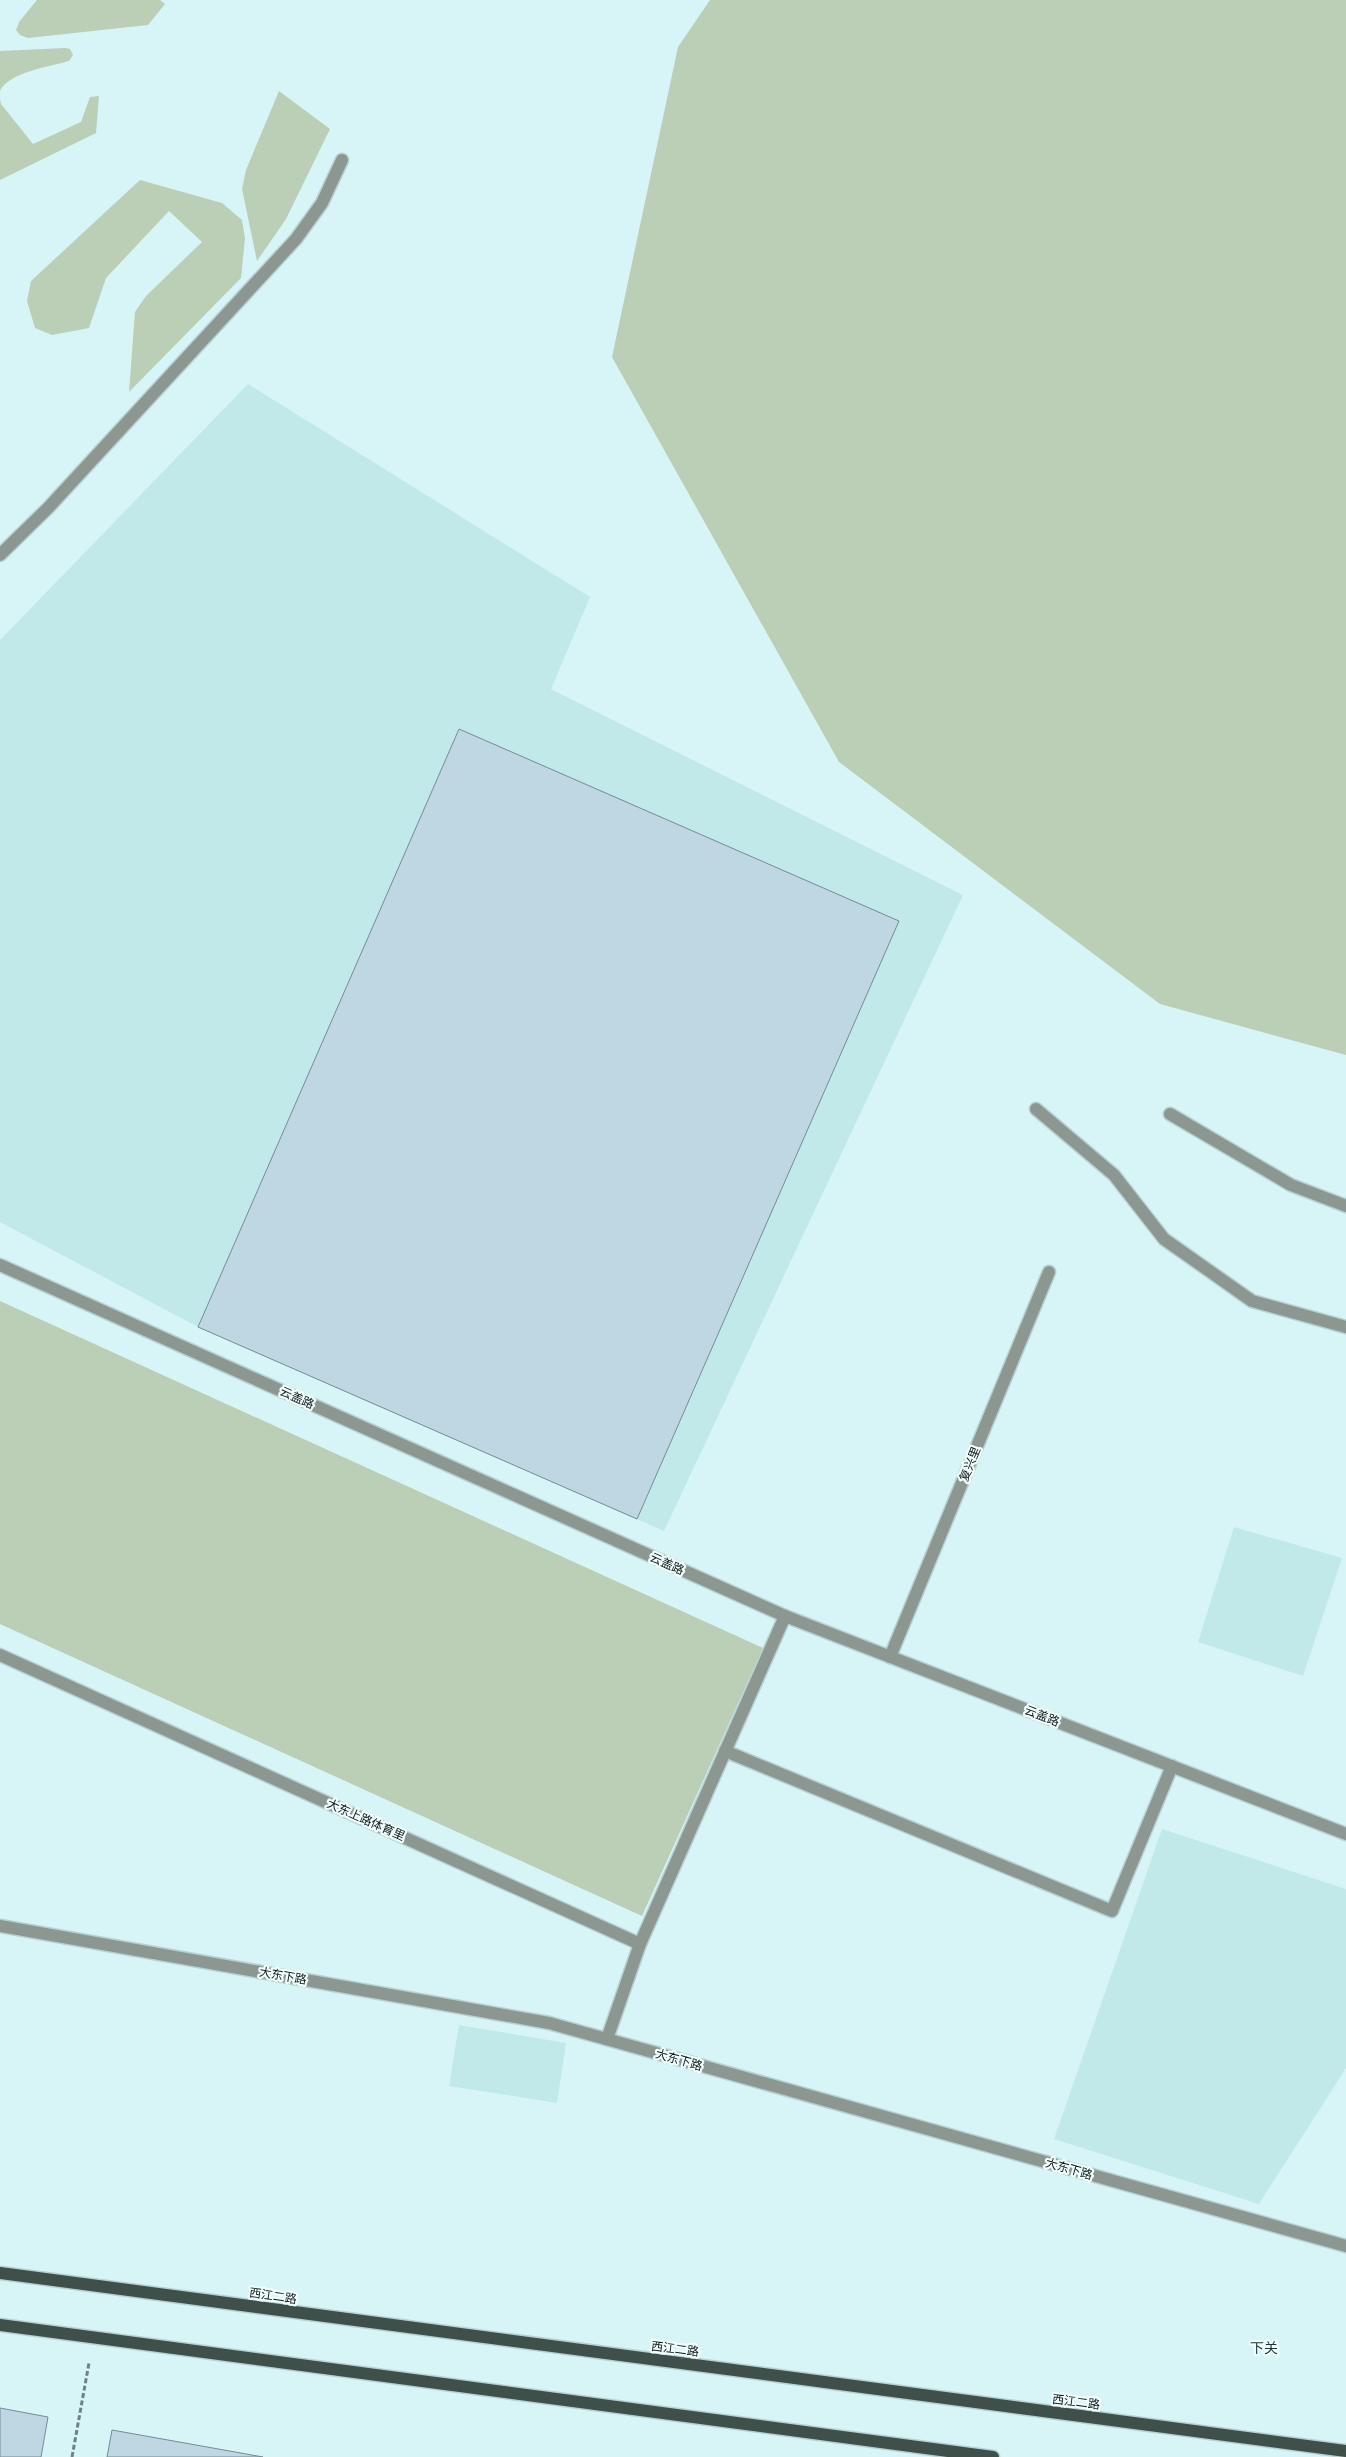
<svg xmlns="http://www.w3.org/2000/svg" width="1346" height="2457" font-family="'PT Sans','Noto Sans SC',sans-serif">
	<style>
		.built { fill: #c1e9ea }
		.green { fill: #bbceb6 }
		.building { fill: #bed7e2; stroke: #748b96 }
		.lines { fill: none; stroke-linecap: round; stroke-linejoin: round }
		.service-casing { stroke: #b7d1d2; stroke-width: 15 }
		.minor-casing { stroke: #b7d1d2; stroke-width: 15 }
		.primary-casing { stroke: #b7d1d2; stroke-width: 15 }
		.path { stroke: #6e8283; stroke-width: 3; stroke-dasharray: 5 2.5; stroke-linecap: butt }
		.service { stroke: #8c9792; stroke-width: 12 }
		.minor { stroke: #8c9792; stroke-width: 12 }
		.primary { stroke: #3e5049; stroke-width: 12 }
		.labels { text-anchor: middle; stroke-width: 4.5; stroke-linejoin: round; paint-order: stroke }
		.street-label { font-size: 12px; fill: #0c1717; stroke: #f2fefe }
		.neighbourhood-label { font-size: 14px; fill: #1b3434; stroke: #f2fefe }
	</style>
	<rect width="100%" height="100%" fill="#d7f5f6"/>
	<g class="built">
		<polygon points="248,384 590,597 551,689 963,895 664,1531 198,1327 0,1222 0,640"/>
		<polygon points="1234,1527 1342,1558 1303,1676 1198,1642"/>
		<polygon points="1162,1829 1346,1889 1346,2068 1259,2204 1054,2139"/>
		<polygon points="459,2025 566,2043 557,2103 449,2086"/>
	</g>
	<g class="green">
		<polygon points="37,0 160,0 165,4 148,25 28,38 20,35 16,30 19,22"/>
		<polygon points="710,0 1346,0 1346,1055 1160,1004 839,762 612,357 678,47"/>
		<path d="M65 48 70 49 73 55 69 61C49 67 9 72 0 91V51Z"/>
		<polygon points="279,91 330,129 286,219 257,261 242,189 246,170"/>
		<polygon points="99,96 96,133 0,180 0,99 1,104 33,144 81,122 90,97"/>
		<polygon points="140,180 222,203 242,220 245,238 241,278 129,392 135,312 146,296 202,242 169,211 106,278 89,328 52,335 35,328 27,301 31,281"/>
		<polygon points="0,1301 763,1648 642,1916 0,1624"/>
	</g>
	<g class="building">
		<polygon points="459,729 899,921 637,1519 198,1327"/>
		<polygon points="0,2408 48,2417 41,2457 0,2457"/>
		<polygon points="112,2430 263,2457 107,2457"/>
	</g>
	<g class="lines">
		<defs>
			<g id="service">
				<polyline points="0,555 48,508 296,239 322,203 342,160"/>
				<polyline points="1036,1109 1114,1175 1164,1239 1252,1301 1346,1327"/>
				<polyline points="1170,1114 1291,1185 1346,1206"/>
				<polyline points="0,1655 640,1944"/>
				<polyline points="890,1657 1049,1272"/>
				<polyline points="725,1751 1112,1911 1172,1766"/>
				<polyline points="607,2039 640,1944 785,1616"/>
			</g>
			<g id="minor">
				<polyline points="0,1265 785,1616 1346,1834"/>
				<polyline points="0,1926 549,2023 1346,2246"/>
			</g>
			<g id="primary">
				<polyline points="0,2273 1346,2451"/>
				<polyline points="0,2325 993,2457"/>
			</g>
		</defs>
		<use href="#service" class="service-casing"/>
		<use href="#minor" class="minor-casing"/>
		<use href="#primary" class="primary-casing"/>
		<polyline class="path" points="72,2457 89,2363"/>
		<use href="#service" class="service"/>
		<use href="#minor" class="minor"/>
		<use href="#primary" class="primary"/>
	</g>
	<g class="labels">
		<g class="street-label">
			<text transform="translate(297 1398) rotate(24)" y="4">云盖路</text>
			<text transform="translate(970 1464) rotate(-68)" y="4">复兴里</text>
			<text transform="translate(667 1564) rotate(24)" y="4">云盖路</text>
			<text transform="translate(1042 1716) rotate(21)" y="4">云盖路</text>
			<text transform="translate(366 1820) rotate(24)" y="4">大东上路体育里</text>
			<text transform="translate(283 1976) rotate(10)" y="4">大东下路</text>
			<text transform="translate(679 2060) rotate(16)" y="4">大东下路</text>
			<text transform="translate(1069 2169) rotate(16)" y="4">大东下路</text>
			<text transform="translate(273 2296) rotate(8)" y="4">西江二路</text>
			<text transform="translate(675 2349) rotate(7)" y="4">西江二路</text>
			<text transform="translate(1076 2402) rotate(7)" y="4">西江二路</text>
		</g>
		<g class="neighbourhood-label">
			<text x="1264" y="2353">下关</text>
		</g>
	</g>
</svg>
